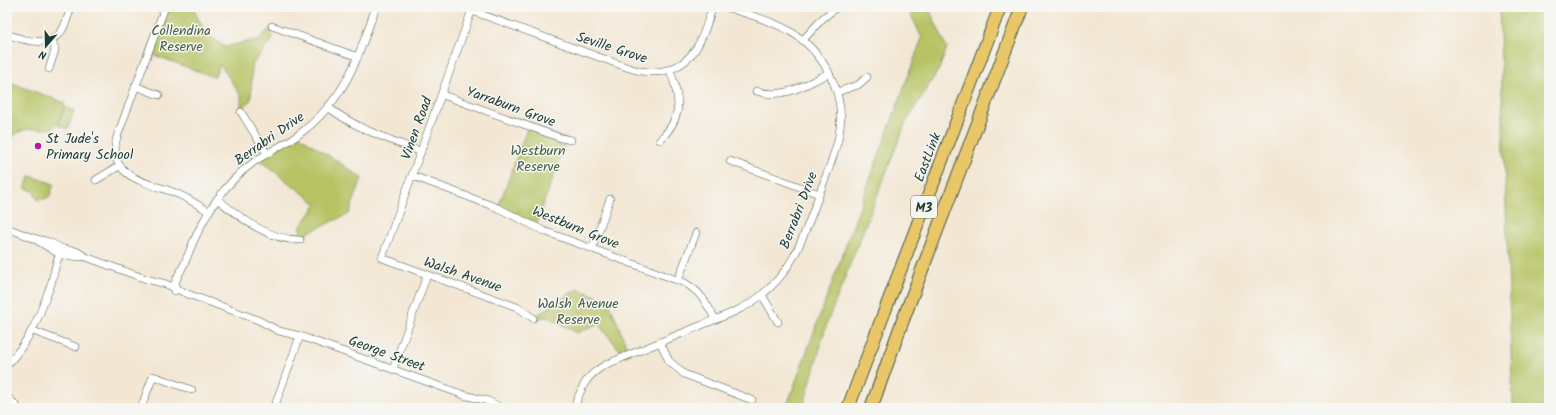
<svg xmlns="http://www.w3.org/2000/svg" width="1556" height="415" font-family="Kalam,sans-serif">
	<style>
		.green { fill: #b6c364; stroke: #6a804c }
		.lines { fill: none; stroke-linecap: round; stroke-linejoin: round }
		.street-casing { stroke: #3f564c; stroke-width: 8 }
		.highway-casing { stroke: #3f564c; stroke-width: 14 }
		.street { stroke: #fff; stroke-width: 7 }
		.highway { stroke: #e9c769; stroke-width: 12 }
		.poi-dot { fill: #b5179e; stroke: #f6f6f2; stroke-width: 1.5 }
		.labels { text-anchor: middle; stroke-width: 3; stroke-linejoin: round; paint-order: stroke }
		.shield { fill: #f6f6f2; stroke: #60746d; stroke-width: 1 }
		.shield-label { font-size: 13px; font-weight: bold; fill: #1f3d34 }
		.park-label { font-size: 14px; fill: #455e40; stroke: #f6f6f2 }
		.street-label { font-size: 14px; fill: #1f3d34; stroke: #f6f6f2 }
		.poi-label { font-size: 14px; fill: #1f3d34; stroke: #f6f6f2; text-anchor: start }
	</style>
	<rect width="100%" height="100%" fill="#f6f6f2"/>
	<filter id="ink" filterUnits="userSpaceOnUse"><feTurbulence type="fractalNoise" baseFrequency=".025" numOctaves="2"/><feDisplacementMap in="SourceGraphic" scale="8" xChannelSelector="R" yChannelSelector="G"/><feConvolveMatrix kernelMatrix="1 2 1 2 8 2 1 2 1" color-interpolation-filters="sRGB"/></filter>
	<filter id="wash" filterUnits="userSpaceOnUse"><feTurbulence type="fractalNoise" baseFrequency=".012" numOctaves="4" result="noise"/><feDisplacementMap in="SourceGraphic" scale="16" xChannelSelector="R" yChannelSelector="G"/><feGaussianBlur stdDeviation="0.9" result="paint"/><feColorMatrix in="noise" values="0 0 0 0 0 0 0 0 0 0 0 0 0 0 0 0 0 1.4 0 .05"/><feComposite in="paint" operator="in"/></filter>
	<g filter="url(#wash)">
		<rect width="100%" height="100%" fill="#f3e7d4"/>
		<g class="green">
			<polygon points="165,7 195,7 194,10 205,32 225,47 259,39 272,26 273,39 252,65 251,99 241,112 241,96 220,64 214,77 148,53"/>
			<polygon points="907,7 928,7 947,48 939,69 906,122 827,323 803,408 786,408 922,38"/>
			<polygon points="1499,7 1549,7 1549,408 1513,408"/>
			<path d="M7 81 65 103 58 123 53 128C41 131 28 126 17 133 12 136 11 142 7 146Z"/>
			<polygon points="65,107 74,111 68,129 58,125"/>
			<polygon points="528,126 567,139 535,227 498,208"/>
			<polygon points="298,135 362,178 349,214 309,232 300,240 301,226 317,204 258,159"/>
			<polygon points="30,176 54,184 49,198 38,200 33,191 25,188"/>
			<polygon points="577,289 608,300 630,354 625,356 598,324 577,333 548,317 533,318"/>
		</g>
	</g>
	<g filter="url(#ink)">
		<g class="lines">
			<defs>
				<g id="street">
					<path d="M165 7 117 137C106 177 146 182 173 192 186 197 197 204 208 211"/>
					<polyline points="473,7 382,258 517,307 533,318"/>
					<path d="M472 11 629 68C656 77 684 71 698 45 705 33 708 19 713 7"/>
					<polyline points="272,26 358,57"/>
					<path d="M7 34C22 40 47 48 60 33 66 26 68 15 71 7"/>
					<polyline points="803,40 823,18 837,7"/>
					<polyline points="49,69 55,50 52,39"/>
					<polyline points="135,86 159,95"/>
					<path d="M756 91C783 100 805 85 829 73"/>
					<polyline points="837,92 858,85 867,77"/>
					<polyline points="443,95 561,138 571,140"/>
					<path d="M328 107C356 129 389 139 421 152"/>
					<polyline points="241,112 267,154"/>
					<path d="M660 140C684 116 680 99 670 70"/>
					<polyline points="730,161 819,194"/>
					<path d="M413 176 498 208 544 231 685 283C701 292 707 304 715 319"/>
					<polyline points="96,180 119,166"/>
					<path d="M217 199C241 218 268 240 300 240"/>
					<polyline points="7,228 33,238 61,255 82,257"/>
					<polyline points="33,238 49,242 63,249 76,251 86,257 146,279 166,284 188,294 258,320 279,331 300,336 464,395 488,401 502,408"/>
					<polyline points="592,249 610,199"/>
					<polyline points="678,280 696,233"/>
					<path d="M175 291C172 281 183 269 186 260 200 222 220 186 254 162 268 152 284 145 298 135 309 127 319 118 327 108 353 79 363 42 376 7"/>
					<polyline points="762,295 778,322"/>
					<polyline points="33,331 76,347"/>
					<polyline points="660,342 669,361 684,374 752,400"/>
					<path d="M7 365C31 339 39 317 51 284 55 272 55 259 63 249"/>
					<polyline points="393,369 427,275"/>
					<polyline points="7,396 18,408"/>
					<polyline points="141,408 153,376 192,390"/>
					<polyline points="274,408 300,336"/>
					<path d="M574 408C582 386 586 375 607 364 639 351 671 338 702 325 721 317 743 310 759 297 794 271 803 237 818 198 825 177 835 156 839 135 847 93 823 49 786 29 767 19 746 14 726 7"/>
				</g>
				<g id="highway">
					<polyline points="848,408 1000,7"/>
					<polyline points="871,408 903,320 1022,7"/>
				</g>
			</defs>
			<use href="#street" class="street-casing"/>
			<use href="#highway" class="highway-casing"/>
			<use href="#street" class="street"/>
			<use href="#highway" class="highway"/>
		</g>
	</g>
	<circle class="poi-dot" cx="38" cy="146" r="4"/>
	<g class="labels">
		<rect class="shield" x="911" y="196" width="26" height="22" rx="3"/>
		<g class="shield-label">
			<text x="924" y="212">M3</text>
		</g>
		<g class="park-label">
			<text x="181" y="35">Collendina<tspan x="181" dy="16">Reserve</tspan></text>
			<text x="538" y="155">Westburn<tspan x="538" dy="16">Reserve</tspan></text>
			<text x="578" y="308">Walsh Avenue<tspan x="578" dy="16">Reserve</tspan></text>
		</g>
		<g class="street-label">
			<text transform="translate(612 47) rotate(18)" y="5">Seville Grove</text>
			<text transform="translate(511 106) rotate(20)" y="5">Yarraburn Grove</text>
			<text transform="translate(416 128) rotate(-70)" y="5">Vinen Road</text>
			<text transform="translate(269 138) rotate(-35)" y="5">Berrabri Drive</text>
			<text transform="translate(927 157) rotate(-69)" y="5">EastLink</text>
			<text transform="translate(798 210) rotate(-69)" y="5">Berrabri Drive</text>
			<text transform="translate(576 227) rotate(22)" y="5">Westburn Grove</text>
			<text transform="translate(463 274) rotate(19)" y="5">Walsh Avenue</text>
			<text transform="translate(387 353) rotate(20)" y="5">George Street</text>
		</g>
		<g class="poi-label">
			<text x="46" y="143">St Jude's<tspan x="46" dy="16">Primary School</tspan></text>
		</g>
	</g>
	<rect width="1556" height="415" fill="none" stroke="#f6f6f2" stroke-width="24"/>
	<g transform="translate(46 46) rotate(200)" stroke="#f6f6f2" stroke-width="3" paint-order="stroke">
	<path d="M0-3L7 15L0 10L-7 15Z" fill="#1f3d34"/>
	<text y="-6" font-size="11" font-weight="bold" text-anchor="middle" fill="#1f3d34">N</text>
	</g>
</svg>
